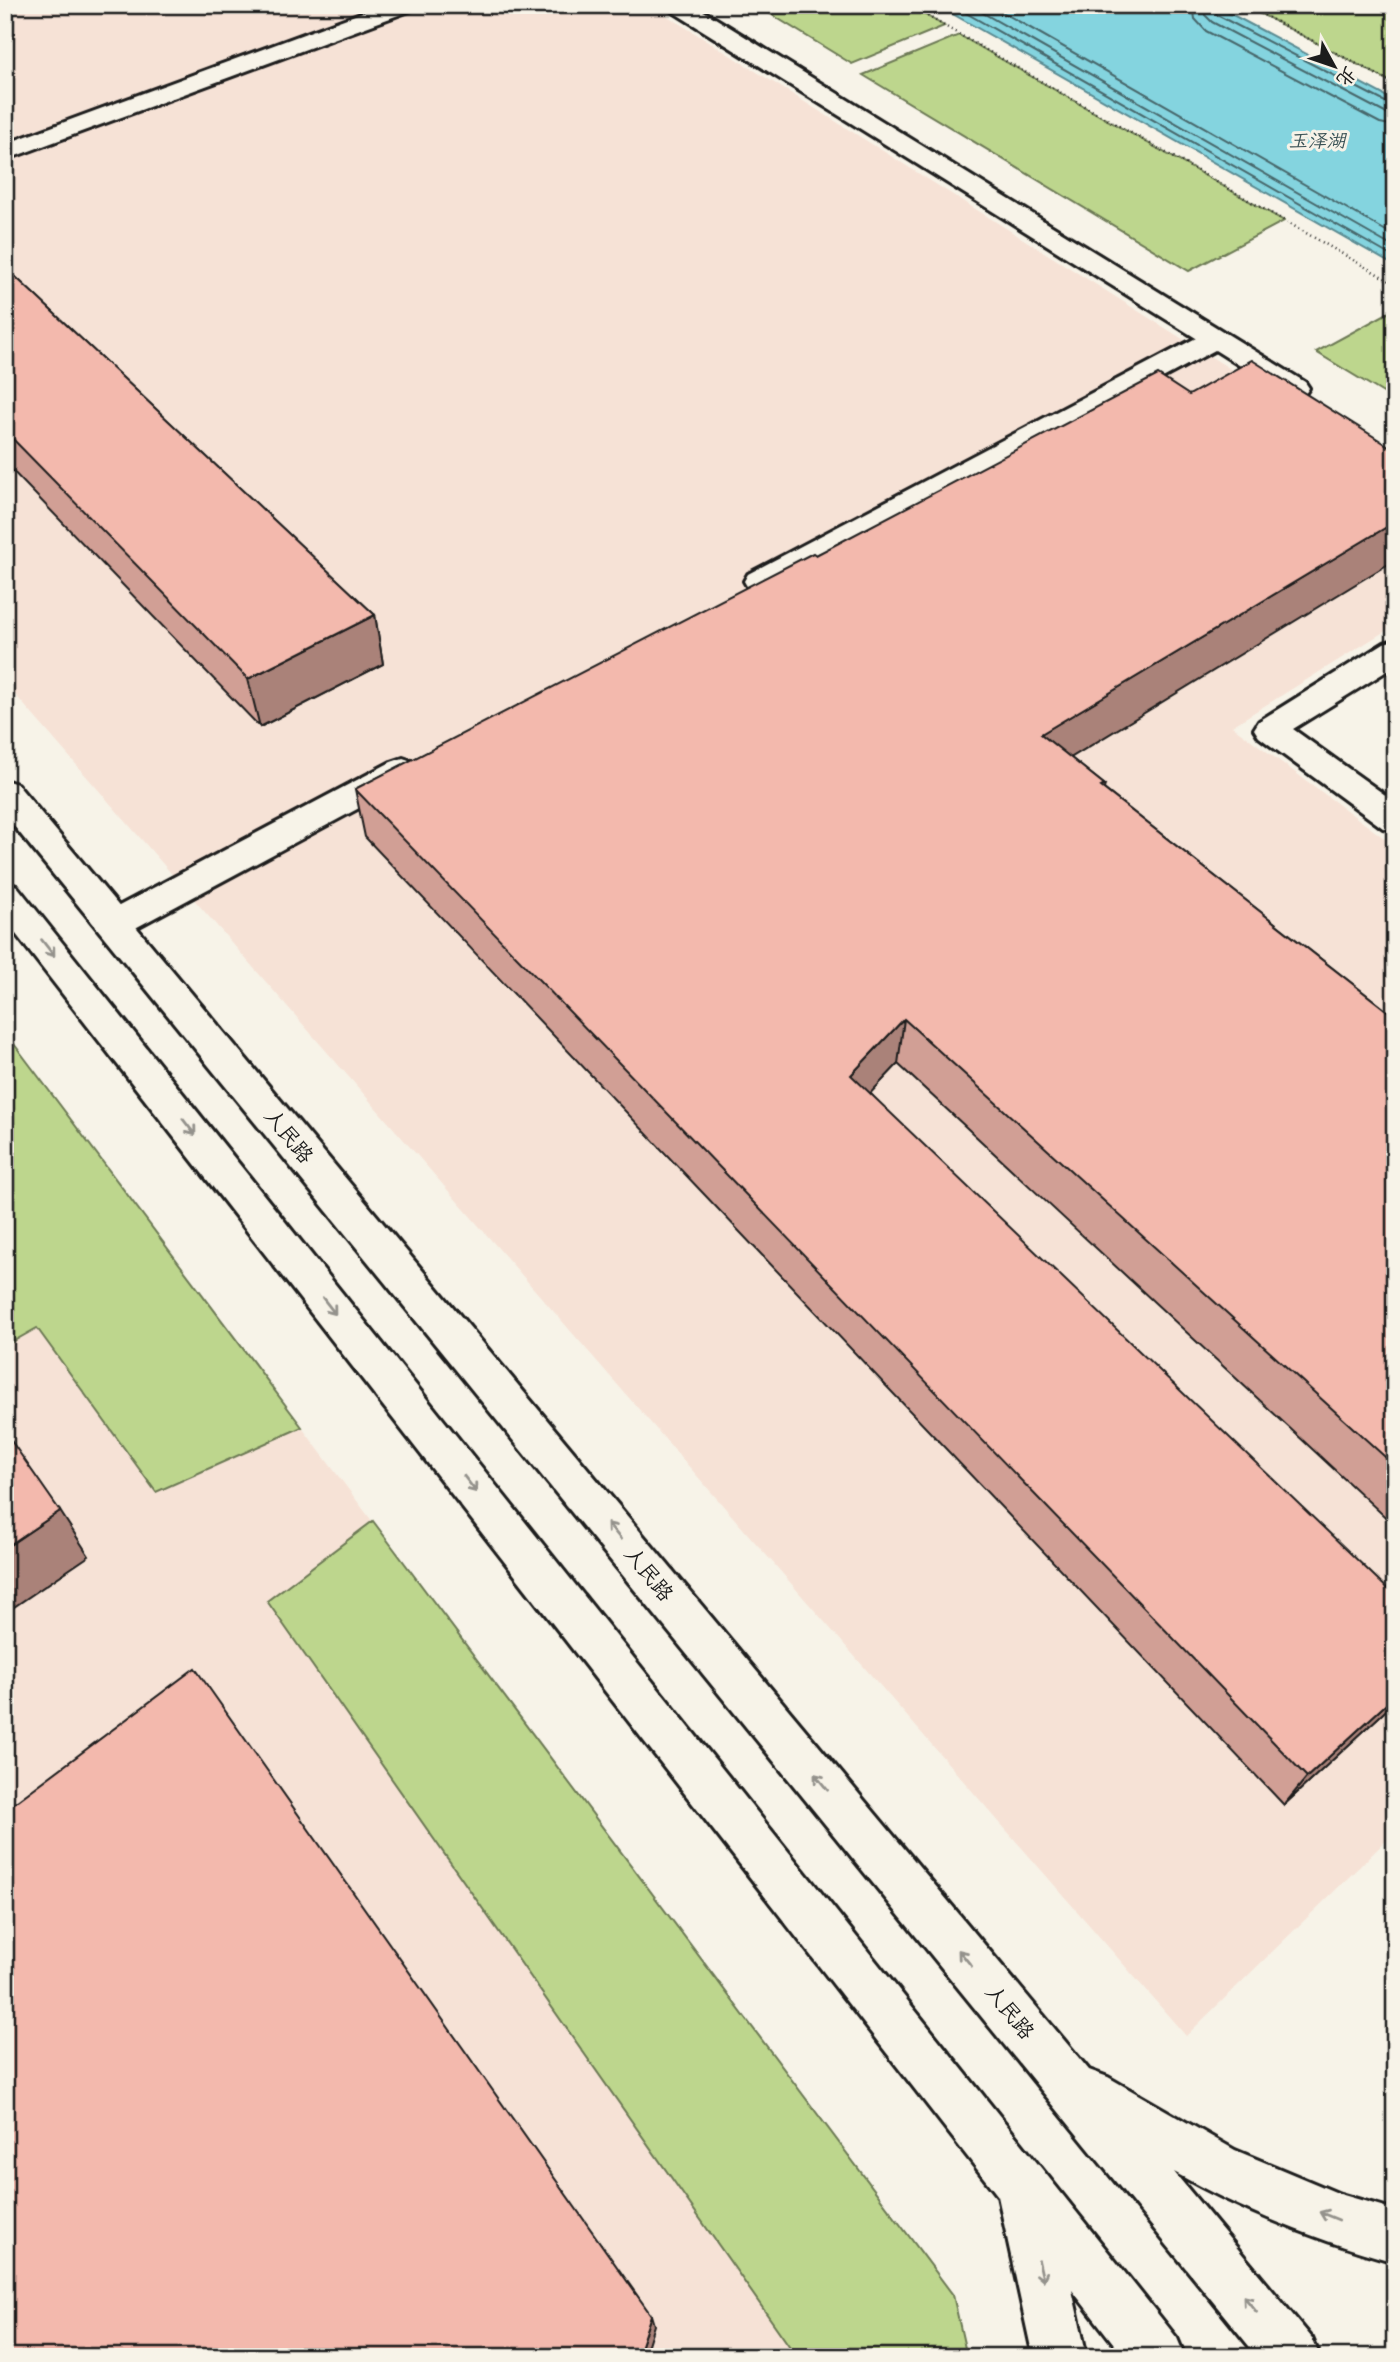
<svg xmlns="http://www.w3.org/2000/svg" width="1400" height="2362" font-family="'Architects Daughter','LXGW WenKai TC',sans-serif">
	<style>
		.built { fill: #f6e2d6 }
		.green { fill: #bdd68d; stroke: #6c7954; stroke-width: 2 }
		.water { fill: #84d4df; stroke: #5a8a91; stroke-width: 2 }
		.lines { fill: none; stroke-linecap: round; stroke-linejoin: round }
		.shore { stroke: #46666a; stroke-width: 2 }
		.minor-casing { stroke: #1c1c1c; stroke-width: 6 }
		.secondary-casing { stroke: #1c1c1c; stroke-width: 6 }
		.path { stroke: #1c1c1c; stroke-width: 2.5; stroke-dasharray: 1 3.5; stroke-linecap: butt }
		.minor { fill: #f7f3e8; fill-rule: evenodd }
		.secondary { fill: #f7f3e8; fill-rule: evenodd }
		.wall { fill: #d19f95; stroke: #1c1c1c; stroke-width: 2 }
		.shaded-wall { fill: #aa8279; stroke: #1c1c1c; stroke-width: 2 }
		.building { fill: #f3b9ad; stroke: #1c1c1c; stroke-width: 2 }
		.oneway { stroke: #94928c }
		.labels { text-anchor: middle; stroke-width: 6; stroke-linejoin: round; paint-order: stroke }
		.far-water-label { font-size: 19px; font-style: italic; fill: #3b5356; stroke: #f7f3e8 }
		.street-label { font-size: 21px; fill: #1c1c1c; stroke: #f7f3e8 }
	</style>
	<rect width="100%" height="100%" fill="#f7f3e8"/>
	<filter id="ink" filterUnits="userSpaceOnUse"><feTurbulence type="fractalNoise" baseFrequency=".0143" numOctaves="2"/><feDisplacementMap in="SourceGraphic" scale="14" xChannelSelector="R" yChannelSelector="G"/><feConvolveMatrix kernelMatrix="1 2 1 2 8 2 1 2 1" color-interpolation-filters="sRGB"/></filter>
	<g filter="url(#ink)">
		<g class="built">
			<polygon points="5,5 650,5 1395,472 1395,625 1232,726 1395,846 1395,1832 1186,2036 5,683"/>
			<polygon points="5,1032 953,2295 894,2357 5,2357"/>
		</g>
		<g class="green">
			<polygon points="756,5 908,5 944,26 852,64"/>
			<polygon points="1244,5 1395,5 1395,84"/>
			<polygon points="959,35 1284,221 1189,271 863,75"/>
			<polygon points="1395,309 1395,400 1316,352"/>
			<polygon points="5,1032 302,1427 156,1492 37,1328 5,1346"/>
			<polygon points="373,1521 953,2295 967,2357 797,2357 267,1601"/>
		</g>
		<polygon class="water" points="937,5 1214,5 1395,101 1395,266"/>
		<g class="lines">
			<g class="shore">
				<polyline points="952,5 1395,258"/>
				<polyline points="969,5 1395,248"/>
				<polyline points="990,5 1395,236"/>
				<polyline points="1193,5 1195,19 1206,31 1380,123 1395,126"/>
				<polyline points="1203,5 1205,15 1212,22 1385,113 1395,115"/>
				<polyline points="1212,5 1217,15 1395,107"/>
			</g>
			<defs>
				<g id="minor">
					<polygon points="382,5 415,5 412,10 5,160 5,144"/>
					<polygon points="667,5 694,5 1305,382 1309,388 1305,394 1295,396 1285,394 1215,350 770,588 759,591 748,588 744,581 748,574 1196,338 670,10"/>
					<polygon points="1395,640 1395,666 1293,729 1395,802 1395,831 1383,828 1259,737 1254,729 1259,721 1384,643"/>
					<polygon points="403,758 415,762 420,770 415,778 126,933 114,937 102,933 96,924 102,915 391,762"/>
				</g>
				<g id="secondary">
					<path d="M5 780 17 784 1089 2070 1108 2077 1235 2150 1340 2194 1395 2210V2262C1319 2241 1242 2211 1174 2172L1312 2338 1320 2357H1258L5 815Z"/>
					<polygon points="5,882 17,886 1177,2338 1185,2357 1124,2357 1072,2290 1087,2357 1033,2357 998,2196 5,920"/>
				</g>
			</defs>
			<use href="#minor" class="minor-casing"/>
			<use href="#secondary" class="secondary-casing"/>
			<g class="path">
				<polyline points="908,5 1395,284"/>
				<polyline points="1244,5 1395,84"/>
			</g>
			<use href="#minor" class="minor"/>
			<use href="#secondary" class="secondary"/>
		</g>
		<g class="wall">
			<polygon points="5,267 375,615 383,664 260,727 5,463"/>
			<polygon points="1189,395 1071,758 1105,785 1104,789 1395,1017 1395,1526 898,1064 870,1093 1395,1702 1284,1805 365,837 355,789 816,555"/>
		</g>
		<g class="shaded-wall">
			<polygon points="1395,522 1395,560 1031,782 1041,734"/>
			<polygon points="375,615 383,664 260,727 248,679"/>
			<polygon points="904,1019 898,1064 846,1119 851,1075"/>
			<polygon points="60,1511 89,1556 5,1613 5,1548"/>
			<polygon points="1395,1696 1395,1702 1284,1805 1307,1777"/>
			<polygon points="651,2315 654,2325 644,2357 637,2357"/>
		</g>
		<g class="building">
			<polygon points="5,267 375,615 248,679 5,431"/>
			<polygon points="1252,360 1395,450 1395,522 1041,734 1105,785 1101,787 1395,1017 1395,1466 904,1019 851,1075 1395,1596 1395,1696 1307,1777 355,789 813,553 816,555 1158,375 1189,395"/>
			<polygon points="5,1432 60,1511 5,1548"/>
			<polygon points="195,1668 651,2315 637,2357 5,2357 5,1810"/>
		</g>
		<defs><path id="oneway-shaft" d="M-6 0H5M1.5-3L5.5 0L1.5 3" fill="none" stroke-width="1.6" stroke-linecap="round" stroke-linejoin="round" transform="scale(1.75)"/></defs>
		<g class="oneway">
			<use href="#oneway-shaft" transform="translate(48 948) rotate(52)"/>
			<use href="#oneway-shaft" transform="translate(189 1127) rotate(52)"/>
			<use href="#oneway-shaft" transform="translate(329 1306) rotate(52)"/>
			<use href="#oneway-shaft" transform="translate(470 1484) rotate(52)"/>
			<use href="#oneway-shaft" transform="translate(614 1531) rotate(-129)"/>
			<use href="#oneway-shaft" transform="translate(821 1782) rotate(-129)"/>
			<use href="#oneway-shaft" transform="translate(965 1958) rotate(-129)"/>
			<use href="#oneway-shaft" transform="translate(1329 2216) rotate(-158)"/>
			<use href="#oneway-shaft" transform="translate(1041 2271) rotate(77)"/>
			<use href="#oneway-shaft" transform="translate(1250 2304) rotate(-129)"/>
		</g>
	</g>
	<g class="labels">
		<g class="far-water-label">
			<text x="1317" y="147">玉泽湖</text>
		</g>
		<g class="street-label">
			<text transform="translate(289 1136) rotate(51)" y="7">人民路</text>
			<text transform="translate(649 1574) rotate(51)" y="7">人民路</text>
			<text transform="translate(1010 2012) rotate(51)" y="7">人民路</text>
		</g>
	</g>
	<rect width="1400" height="2362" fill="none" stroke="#f7f3e8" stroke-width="28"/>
	<rect x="14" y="14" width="1372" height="2334" fill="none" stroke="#1c1c1c" stroke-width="2.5" filter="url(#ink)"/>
	<g transform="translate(1334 66) rotate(130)" stroke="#f7f3e8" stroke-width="5" paint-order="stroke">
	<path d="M0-5L12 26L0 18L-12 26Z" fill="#1c1c1c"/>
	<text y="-10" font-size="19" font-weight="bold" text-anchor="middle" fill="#1c1c1c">北</text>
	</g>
</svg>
